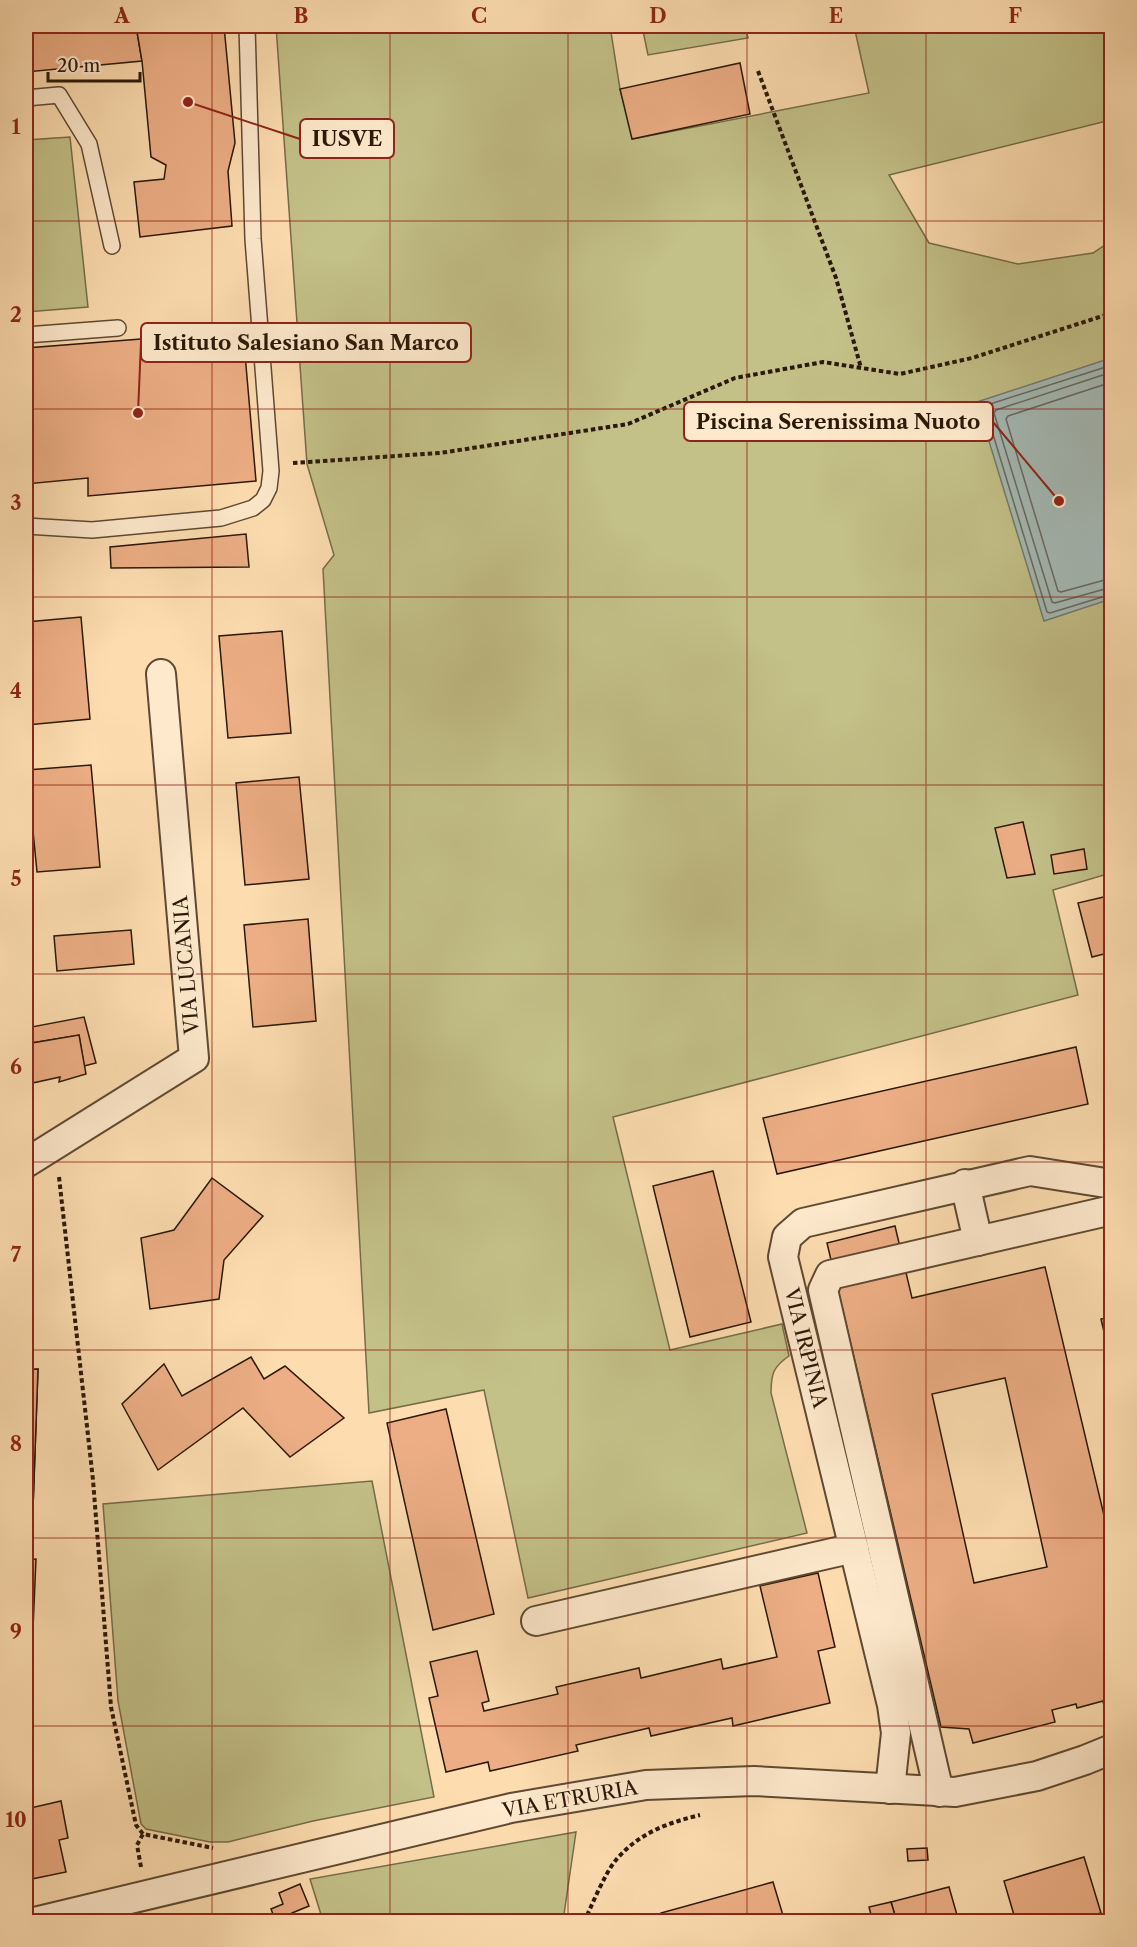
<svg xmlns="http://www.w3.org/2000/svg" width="1137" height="1947" font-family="'Libre Caslon Text',serif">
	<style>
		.green { fill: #c3c088; stroke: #766c48; stroke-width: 1.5 }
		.water { fill: #a4bab6; stroke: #737970; stroke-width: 1.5 }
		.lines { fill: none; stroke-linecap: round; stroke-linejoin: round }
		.shore { stroke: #67695f; stroke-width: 1.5 }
		.building { fill: #edae85; stroke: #2a1808; stroke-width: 1.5; fill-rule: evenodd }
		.lane-casing { stroke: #5f4932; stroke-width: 18 }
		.street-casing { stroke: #5f4932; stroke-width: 32 }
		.path { stroke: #2a1808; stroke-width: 4; stroke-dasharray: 4.5 3; stroke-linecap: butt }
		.lane { stroke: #fee9cc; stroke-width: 15 }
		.street { stroke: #fee9cc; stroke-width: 28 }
		.grid { fill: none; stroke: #8f2418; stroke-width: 1.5; stroke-opacity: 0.55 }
		.labels { text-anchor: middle; stroke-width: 4.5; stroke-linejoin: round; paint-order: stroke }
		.street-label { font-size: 20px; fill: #2a1808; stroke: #fee9cc }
		.leader { fill: none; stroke: #8f2418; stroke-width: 2 }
		.callout-dot { fill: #8f2418; stroke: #fee9cc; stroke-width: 2 }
		.callout { fill: #fee9cc; stroke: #8f2418; stroke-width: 2 }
		.callout-label { font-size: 21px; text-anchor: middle; font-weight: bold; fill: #2a1808 }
		.neatline { fill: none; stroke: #8f2418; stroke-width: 2 }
		.grid-label { font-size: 20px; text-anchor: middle; font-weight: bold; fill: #8f2418 }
	</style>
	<rect width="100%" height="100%" fill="#fdddb0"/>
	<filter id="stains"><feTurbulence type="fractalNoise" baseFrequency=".00333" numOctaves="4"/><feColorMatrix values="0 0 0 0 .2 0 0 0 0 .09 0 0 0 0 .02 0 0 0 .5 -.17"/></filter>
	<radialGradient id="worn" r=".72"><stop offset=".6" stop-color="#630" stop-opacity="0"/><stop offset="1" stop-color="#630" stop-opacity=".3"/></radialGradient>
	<g class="green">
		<path d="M276 26H610L620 89 633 139 869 93 854 26H1111V120L889 175 929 243 1018 264 1093 253 1111 241V873L1053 890 1078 995 613 1117 670 1350 782 1324 789 1356C773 1367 771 1374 771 1393L807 1533 528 1598 484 1390 369 1413 323 569 334 555 307 464Z"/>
		<polygon points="642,26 745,26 748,38 648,55"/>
		<polygon points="70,137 88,307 26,312 26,140"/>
		<polygon points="372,1481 434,1797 313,1821 228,1842 210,1842 146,1829 141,1824 118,1701 103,1504"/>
		<polygon points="576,1832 563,1921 323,1921 310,1879"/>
	</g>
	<polygon class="water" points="1111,358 1111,599 1044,621 977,402"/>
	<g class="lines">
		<g class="shore">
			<polyline points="1112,365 987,405 985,408 1047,612 1050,613 1112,594"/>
			<polyline points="1112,372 996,410 994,413 1052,602 1055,603 1112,587"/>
			<polyline points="1112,382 1008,416 1006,419 1058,591 1061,592 1112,578"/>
		</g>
	</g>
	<g class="building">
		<polygon points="26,26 136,26 142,61 26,72"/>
		<polygon points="136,26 224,26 235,143 228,171 232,226 140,237 134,182 164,179 166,165 151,157 142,61"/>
		<polygon points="740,63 750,114 632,139 620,89"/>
		<polygon points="243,331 256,481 88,496 88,478 26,484 26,348"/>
		<polygon points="246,534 249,567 111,568 110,547"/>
		<polygon points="81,617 90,719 27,725 26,622"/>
		<polygon points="282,631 291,733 228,738 219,636"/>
		<polygon points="91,765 100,867 37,872 27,770"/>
		<polygon points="299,777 309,879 245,885 236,783"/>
		<polygon points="1023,822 1035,874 1007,878 995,828"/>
		<polygon points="1084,849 1087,869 1054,874 1051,855"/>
		<polygon points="1112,895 1112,952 1092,957 1078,903"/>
		<polygon points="308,919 316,1021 253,1027 244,925"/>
		<polygon points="131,930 134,964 57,971 54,936"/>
		<polygon points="84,1017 96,1063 84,1066 79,1035 26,1044 26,1028"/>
		<polygon points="79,1035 86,1074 59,1082 60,1077 28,1084 26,1070 26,1044"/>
		<polygon points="1076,1047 1088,1104 777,1174 763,1118"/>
		<polygon points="713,1171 751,1322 690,1337 653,1186"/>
		<polygon points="212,1178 263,1216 224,1260 219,1299 150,1309 141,1238 174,1230"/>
		<path d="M895 1226 912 1298 1045 1267 1112 1549V1705L1104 1706 1103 1701 1077 1708 1076 1704 1052 1710 1055 1722 973 1743 969 1729 941 1727 827 1243ZM1005 1378 1047 1567 974 1583 932 1394Z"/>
		<polygon points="1112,1317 1112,1366 1101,1319"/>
		<polygon points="251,1357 264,1379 285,1366 344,1418 290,1457 243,1408 158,1470 122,1404 164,1364 182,1396"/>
		<polygon points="38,1369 33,1508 26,1508 26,1370"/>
		<polygon points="38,1369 33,1508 26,1508 26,1370"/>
		<polygon points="446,1409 494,1614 433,1630 387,1423"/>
		<polygon points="36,1559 30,1699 26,1699 26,1560"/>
		<polygon points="818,1573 835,1647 818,1651 830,1703 733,1726 732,1718 651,1736 649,1728 576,1745 578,1751 490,1771 488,1762 446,1772 429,1698 438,1696 430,1662 477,1651 489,1701 482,1703 484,1711 558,1694 556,1687 639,1668 641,1678 721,1659 723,1669 777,1657 760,1586"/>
		<polygon points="61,1801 68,1838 59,1840 66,1872 27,1880 26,1809"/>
		<polygon points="927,1848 928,1860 908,1861 907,1849"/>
		<polygon points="1084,1857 1101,1913 1070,1922 1016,1922 1004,1881"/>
		<polygon points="773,1882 785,1922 664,1922 661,1913"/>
		<polygon points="300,1884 309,1906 292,1913 296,1922 276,1922 271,1909 283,1904 279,1893"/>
		<polygon points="949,1887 959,1922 897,1922 891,1902"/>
		<polygon points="891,1902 897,1922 873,1922 869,1907"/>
	</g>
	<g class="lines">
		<defs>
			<g id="lane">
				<polyline points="26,98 59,95 89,144 112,246"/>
				<polyline points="26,335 118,328"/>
				<polyline points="26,526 92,530 221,518 253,508 263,500 269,488 271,471 253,239 247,26"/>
			</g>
			<g id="street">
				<polyline points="26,1163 194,1058 161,674"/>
				<polyline points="965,1184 978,1241"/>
				<polyline points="536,1621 854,1548"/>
				<polyline points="890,1789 896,1733 892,1705 783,1257 787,1237 803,1223 1030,1171 1112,1184"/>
				<polyline points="939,1792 823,1290 830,1275 1112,1210"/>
				<polyline points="34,1922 511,1808 646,1785 754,1781 955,1792 1037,1776 1085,1760 1112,1749"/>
			</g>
		</defs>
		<use href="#lane" class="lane-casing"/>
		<use href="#street" class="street-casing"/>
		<g class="path">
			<polyline points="758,71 836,278 861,368"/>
			<polyline points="293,463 440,453 628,424 735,378 823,362 900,374 972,358 1112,313"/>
			<polyline points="59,1177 93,1480 111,1707 136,1825 143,1834 213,1848"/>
			<polyline points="141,1867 137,1845 143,1834"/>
			<path d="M584 1922C592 1905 605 1873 616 1860 639 1833 667 1823 700 1815"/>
		</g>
		<use href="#lane" class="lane"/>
		<use href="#street" class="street"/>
	</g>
	<path class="grid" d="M212 26V1922M390 26V1922M568 26V1922M747 26V1922M926 26V1922M26 221H1112M26 409H1112M26 597H1112M26 785H1112M26 974H1112M26 1162H1112M26 1350H1112M26 1538H1112M26 1726H1112"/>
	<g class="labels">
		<g class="street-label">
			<text transform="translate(186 965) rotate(-95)" y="7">VIA LUCANIA</text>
			<text transform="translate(806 1348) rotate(76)" y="7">VIA IRPINIA</text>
			<text transform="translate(570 1799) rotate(-10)" y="7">VIA ETRURIA</text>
		</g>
	</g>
	<path class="leader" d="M188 102L300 139M138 413L141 342M1059 501L993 422"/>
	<g class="callout-dot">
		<circle cx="188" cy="102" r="6"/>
		<circle cx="138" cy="413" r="6"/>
		<circle cx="1059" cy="501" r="6"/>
	</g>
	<g class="callout">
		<rect x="300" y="119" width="94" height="39" rx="6"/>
		<rect x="141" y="323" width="330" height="39" rx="6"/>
		<rect x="684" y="402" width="309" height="39" rx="6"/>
	</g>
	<g class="callout-label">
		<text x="347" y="146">IUSVE</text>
		<text x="306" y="350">Istituto Salesiano San Marco</text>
		<text x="838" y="429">Piscina Serenissima Nuoto</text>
	</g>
	<rect width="1137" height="1947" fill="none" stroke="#fdddb0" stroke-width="66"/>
	<path d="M48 72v9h92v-9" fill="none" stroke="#2a1808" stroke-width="3"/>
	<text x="57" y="72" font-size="18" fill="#2a1808" stroke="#fee9cc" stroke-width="4.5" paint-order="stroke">20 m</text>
	<rect x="33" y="33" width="1071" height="1881" class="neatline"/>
	<g class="grid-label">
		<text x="122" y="23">A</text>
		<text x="301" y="23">B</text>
		<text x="479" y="23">C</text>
		<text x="658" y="23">D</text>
		<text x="836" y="23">E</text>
		<text x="1015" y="23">F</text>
		<text x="16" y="134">1</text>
		<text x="16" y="322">2</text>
		<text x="16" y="510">3</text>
		<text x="16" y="698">4</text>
		<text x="16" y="886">5</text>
		<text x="16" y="1074">6</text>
		<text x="16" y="1262">7</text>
		<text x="16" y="1451">8</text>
		<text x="16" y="1639">9</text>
		<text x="16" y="1827">10</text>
	</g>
	<rect width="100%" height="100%" filter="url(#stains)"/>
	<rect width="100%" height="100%" fill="url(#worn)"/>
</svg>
